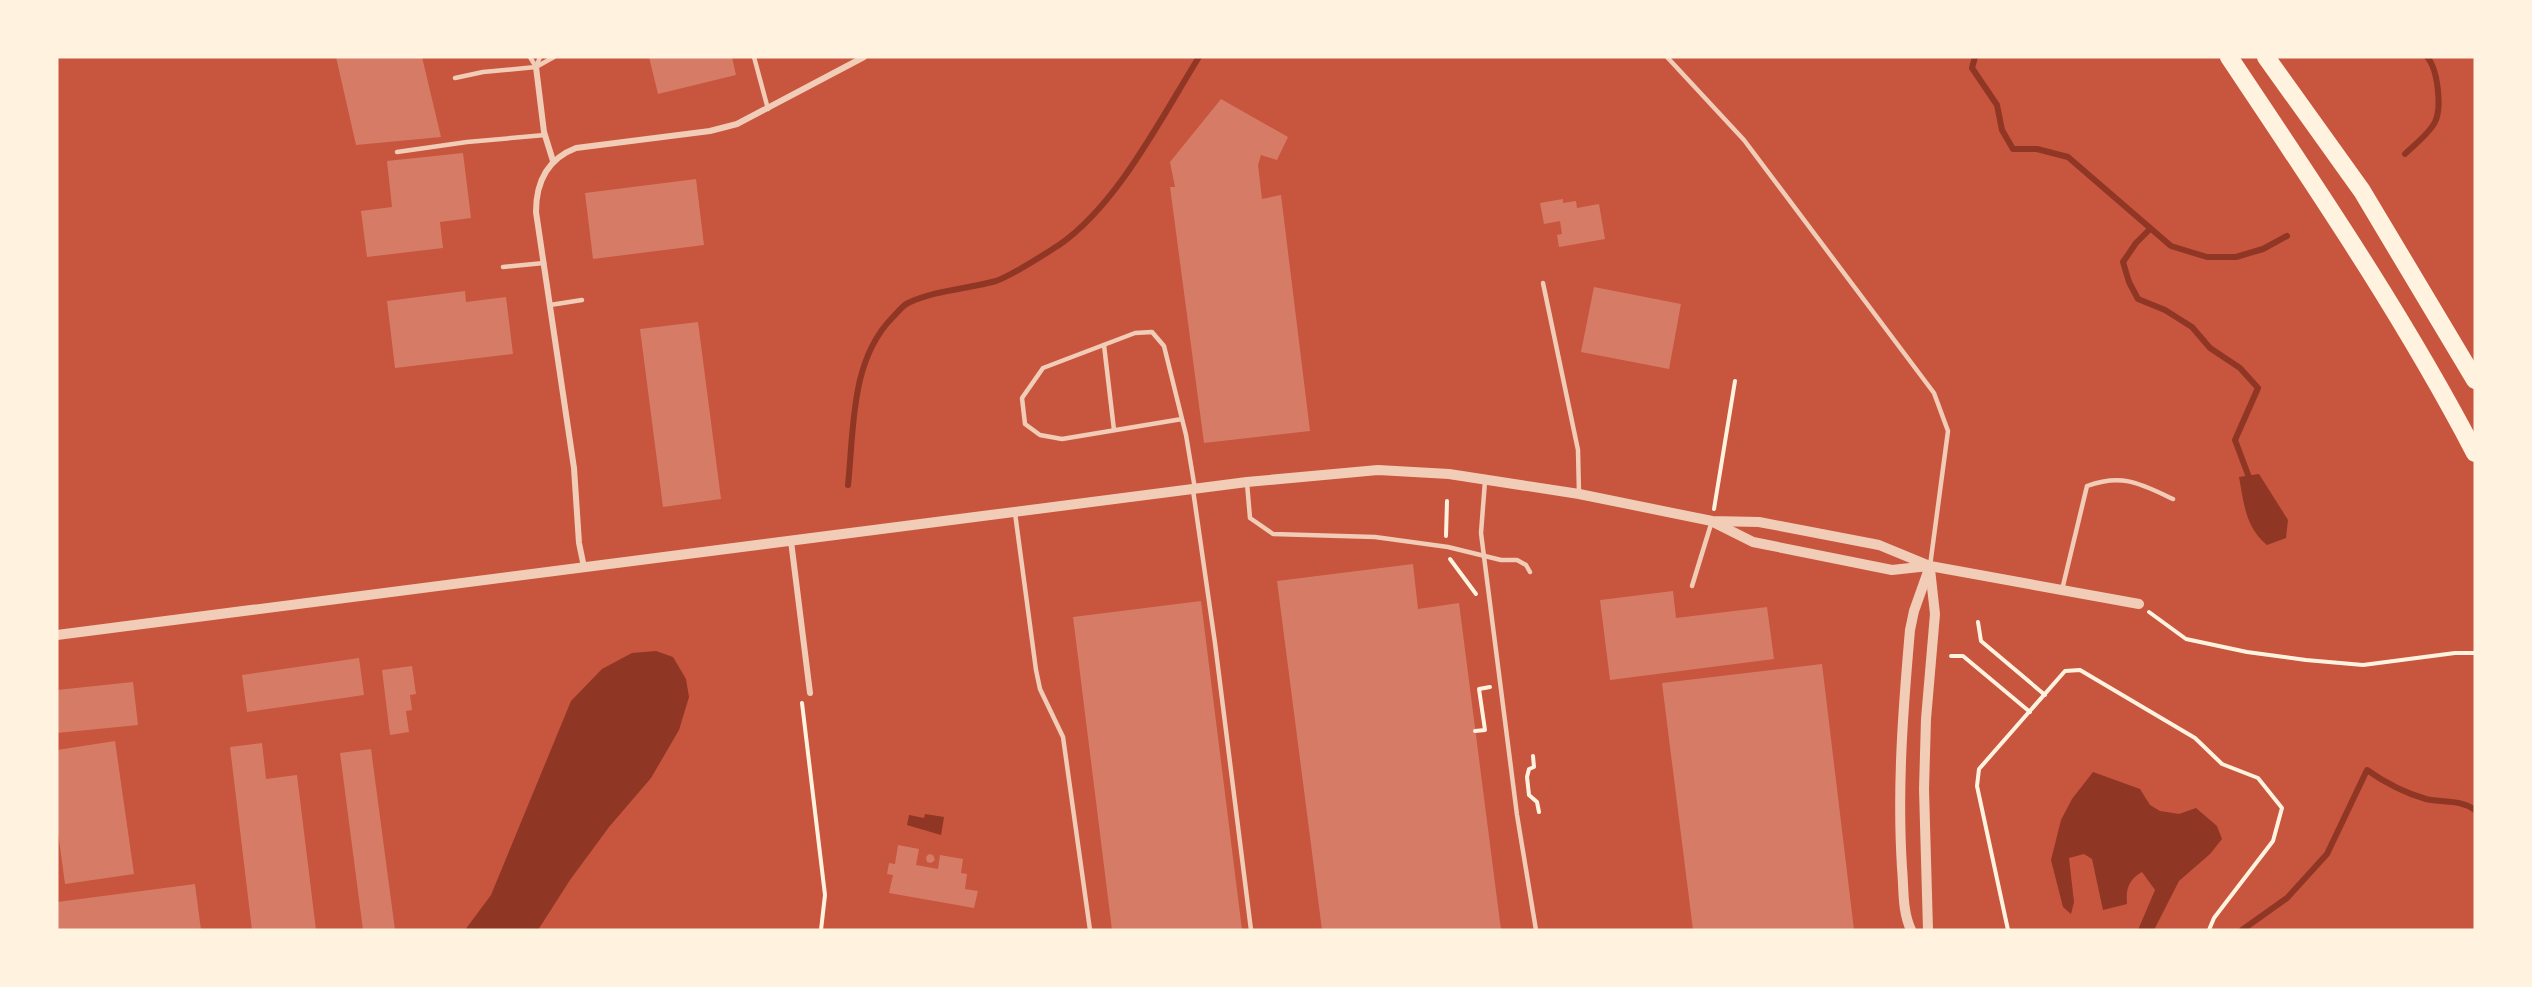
<svg xmlns="http://www.w3.org/2000/svg" width="2532" height="987" font-family="Inter,sans-serif">
	<style>
		.water { fill: #8f3625 }
		.lines { fill: none; stroke-linecap: round; stroke-linejoin: round }
		.stream { stroke: #8f3625; stroke-width: 6 }
		.building { fill: #d67c66 }
		.path { stroke: #fff3e0; stroke-width: 4 }
		.service { stroke: #f1ccb7; stroke-width: 4.5 }
		.minor { stroke: #f1ccb7; stroke-width: 6 }
		.tertiary { stroke: #f1ccb7; stroke-width: 10 }
		.motorway { stroke: #fff3e0; stroke-width: 18 }
	</style>
	<rect width="100%" height="100%" fill="#c8553d"/>
	<g class="water">
		<path d="M2259 474 2288 520 2286 538 2267 545C2245 527 2244 503 2239 477Z"/>
		<polygon points="656,651 673,657 686,679 689,697 679,730 651,778 609,827 570,880 538,930 465,930 491,895 571,701 602,669 632,653"/>
		<path d="M2093 772 2140 789 2150 805 2160 811 2179 814 2196 808 2217 826 2222 839 2210 854 2179 881 2154 930H2138L2155 890 2142 872C2128 880 2126 889 2127 904L2103 910 2092 859 2084 854 2069 858 2074 902 2071 914 2063 907 2051 860 2061 820 2072 799Z"/>
		<polygon points="925,814 944,817 941,835 907,825 909,815 924,818"/>
	</g>
	<g class="lines">
		<g class="stream">
			<polyline points="1975,57 1972,68 1997,105 2002,130 2013,149 2037,149 2068,157 2171,246 2207,257 2236,257 2263,249 2287,236"/>
			<path d="M2405 154C2414 145 2429 134 2435 122 2442 108 2438 69 2427 57"/>
			<polyline points="2150,229 2136,243 2123,262 2129,282 2138,299 2165,310 2192,327 2210,348 2240,368 2258,388 2235,440 2250,480"/>
			<path d="M848 485C854 430 850 361 892 318 897 313 902 306 908 303 936 290 967 289 996 281 1011 276 1045 254 1059 245 1118 204 1161 118 1199 57"/>
			<path d="M2242 930 2287 898 2327 854 2367 770C2384 782 2405 793 2426 799 2444 803 2459 799 2475 810"/>
		</g>
	</g>
	<g class="building">
		<polygon points="336,57 422,57 441,137 356,145"/>
		<polygon points="649,57 732,57 736,75 658,94"/>
		<polygon points="1221,99 1288,137 1277,160 1261,155 1258,165 1262,199 1281,195 1310,431 1204,443 1170,187 1175,187 1170,162"/>
		<polygon points="463,153 471,218 440,222 443,248 367,257 361,211 392,207 387,161"/>
		<polygon points="696,179 704,245 593,259 585,193"/>
		<polygon points="1563,199 1563,203 1576,201 1577,208 1599,204 1605,239 1559,247 1557,235 1562,234 1560,221 1544,224 1540,203"/>
		<polygon points="1594,287 1681,304 1669,369 1581,352"/>
		<polygon points="465,291 466,302 506,297 513,354 395,368 387,301"/>
		<polygon points="698,322 721,499 663,507 640,329"/>
		<polygon points="1413,564 1418,609 1459,603 1501,930 1322,930 1277,581"/>
		<polygon points="1673,591 1676,618 1767,607 1774,659 1610,680 1600,600"/>
		<polygon points="1201,601 1242,930 1112,930 1073,617"/>
		<polygon points="359,658 364,695 247,712 242,675"/>
		<polygon points="1822,664 1854,930 1693,930 1662,683"/>
		<polygon points="412,666 416,694 410,695 412,710 406,711 409,732 390,735 382,670"/>
		<polygon points="133,682 138,725 57,733 57,690"/>
		<polygon points="115,741 134,874 65,884 57,825 57,750"/>
		<polygon points="262,743 266,779 297,775 316,930 252,930 230,747"/>
		<polygon points="371,749 395,930 363,930 340,753"/>
		<polygon points="898,845 919,849 916,865 938,869 940,855 963,859 961,873 967,874 965,889 978,891 974,908 889,893 893,875 887,874 889,863 895,864"/>
		<polygon points="929,854 933,855 935,860 931,863 927,862 926,857"/>
		<polygon points="195,884 201,930 57,930 57,902"/>
	</g>
	<g class="lines">
		<g class="path">
			<polyline points="1714,509 1735,381"/>
			<polyline points="1446,536 1447,501"/>
			<polyline points="1450,559 1476,594"/>
			<polyline points="2149,612 2186,639 2247,652 2306,660 2363,665 2455,653 2475,653"/>
			<polyline points="1978,622 1981,641 2045,695"/>
			<polyline points="1951,656 1963,656 2030,712"/>
			<polyline points="802,703 825,895 821,930"/>
			<polyline points="1475,731 1485,730 1479,689 1490,687"/>
			<polyline points="1533,756 1534,767 1529,769 1527,777 1529,795 1537,802 1539,812"/>
			<polyline points="2008,930 1977,786 1979,769 2065,671 2080,670 2195,738 2222,764 2258,778 2282,808 2273,841 2214,918 2209,930"/>
		</g>
		<g class="service">
			<polyline points="530,57 536,67"/>
			<polyline points="754,57 768,109"/>
			<polyline points="1667,57 1744,140 1934,393 1948,431 1930,566"/>
			<polyline points="536,67 540,57"/>
			<polyline points="455,78 483,72 536,67 554,57"/>
			<polyline points="397,152 467,142 545,135"/>
			<polyline points="503,267 544,263"/>
			<polyline points="1543,283 1578,450 1579,494"/>
			<polyline points="550,305 582,300"/>
			<polyline points="1104,345 1114,430"/>
			<polyline points="1182,419 1062,439 1040,435 1025,424 1022,398 1043,368 1135,333 1152,332 1164,346 1186,435 1195,489"/>
			<polyline points="1485,481 1481,533 1517,815 1536,930"/>
			<polyline points="1247,483 1250,518 1273,534 1375,537 1448,547 1501,560 1517,560 1526,565 1530,572"/>
			<polyline points="1193,490 1215,643 1251,930"/>
			<polyline points="1015,513 1036,670 1040,689 1063,737 1090,930"/>
			<polyline points="1692,586 1712,521"/>
			<path d="M2062 590 2087 486C2123 473 2141 484 2173 499"/>
		</g>
		<g class="minor">
			<polyline points="536,67 544,132 553,161"/>
			<polyline points="791,541 810,693"/>
			<path d="M584 567 579 543 574 468 536 212C536 182 547 159 576 148L710 131 737 124 864 57"/>
		</g>
		<g class="tertiary">
			<polyline points="1715,523 1753,542 1892,570 1929,566"/>
			<polyline points="57,635 1247,482 1378,470 1449,474 1579,494 1712,521 1759,522 1879,545 1930,566 2139,604"/>
			<path d="M1911 930C1902 911 1904 889 1902 868 1897 788 1903 710 1910 630L1914 611 1930 566"/>
			<polyline points="1928,930 1924,789 1926,719 1935,614 1930,569"/>
		</g>
		<g class="motorway">
			<path d="M2229 57C2315 186 2403 315 2475 453"/>
			<polyline points="2266,57 2362,191 2475,380"/>
		</g>
	</g>
	<rect width="2532" height="987" fill="none" stroke="#fff3e0" stroke-width="117"/>
</svg>
